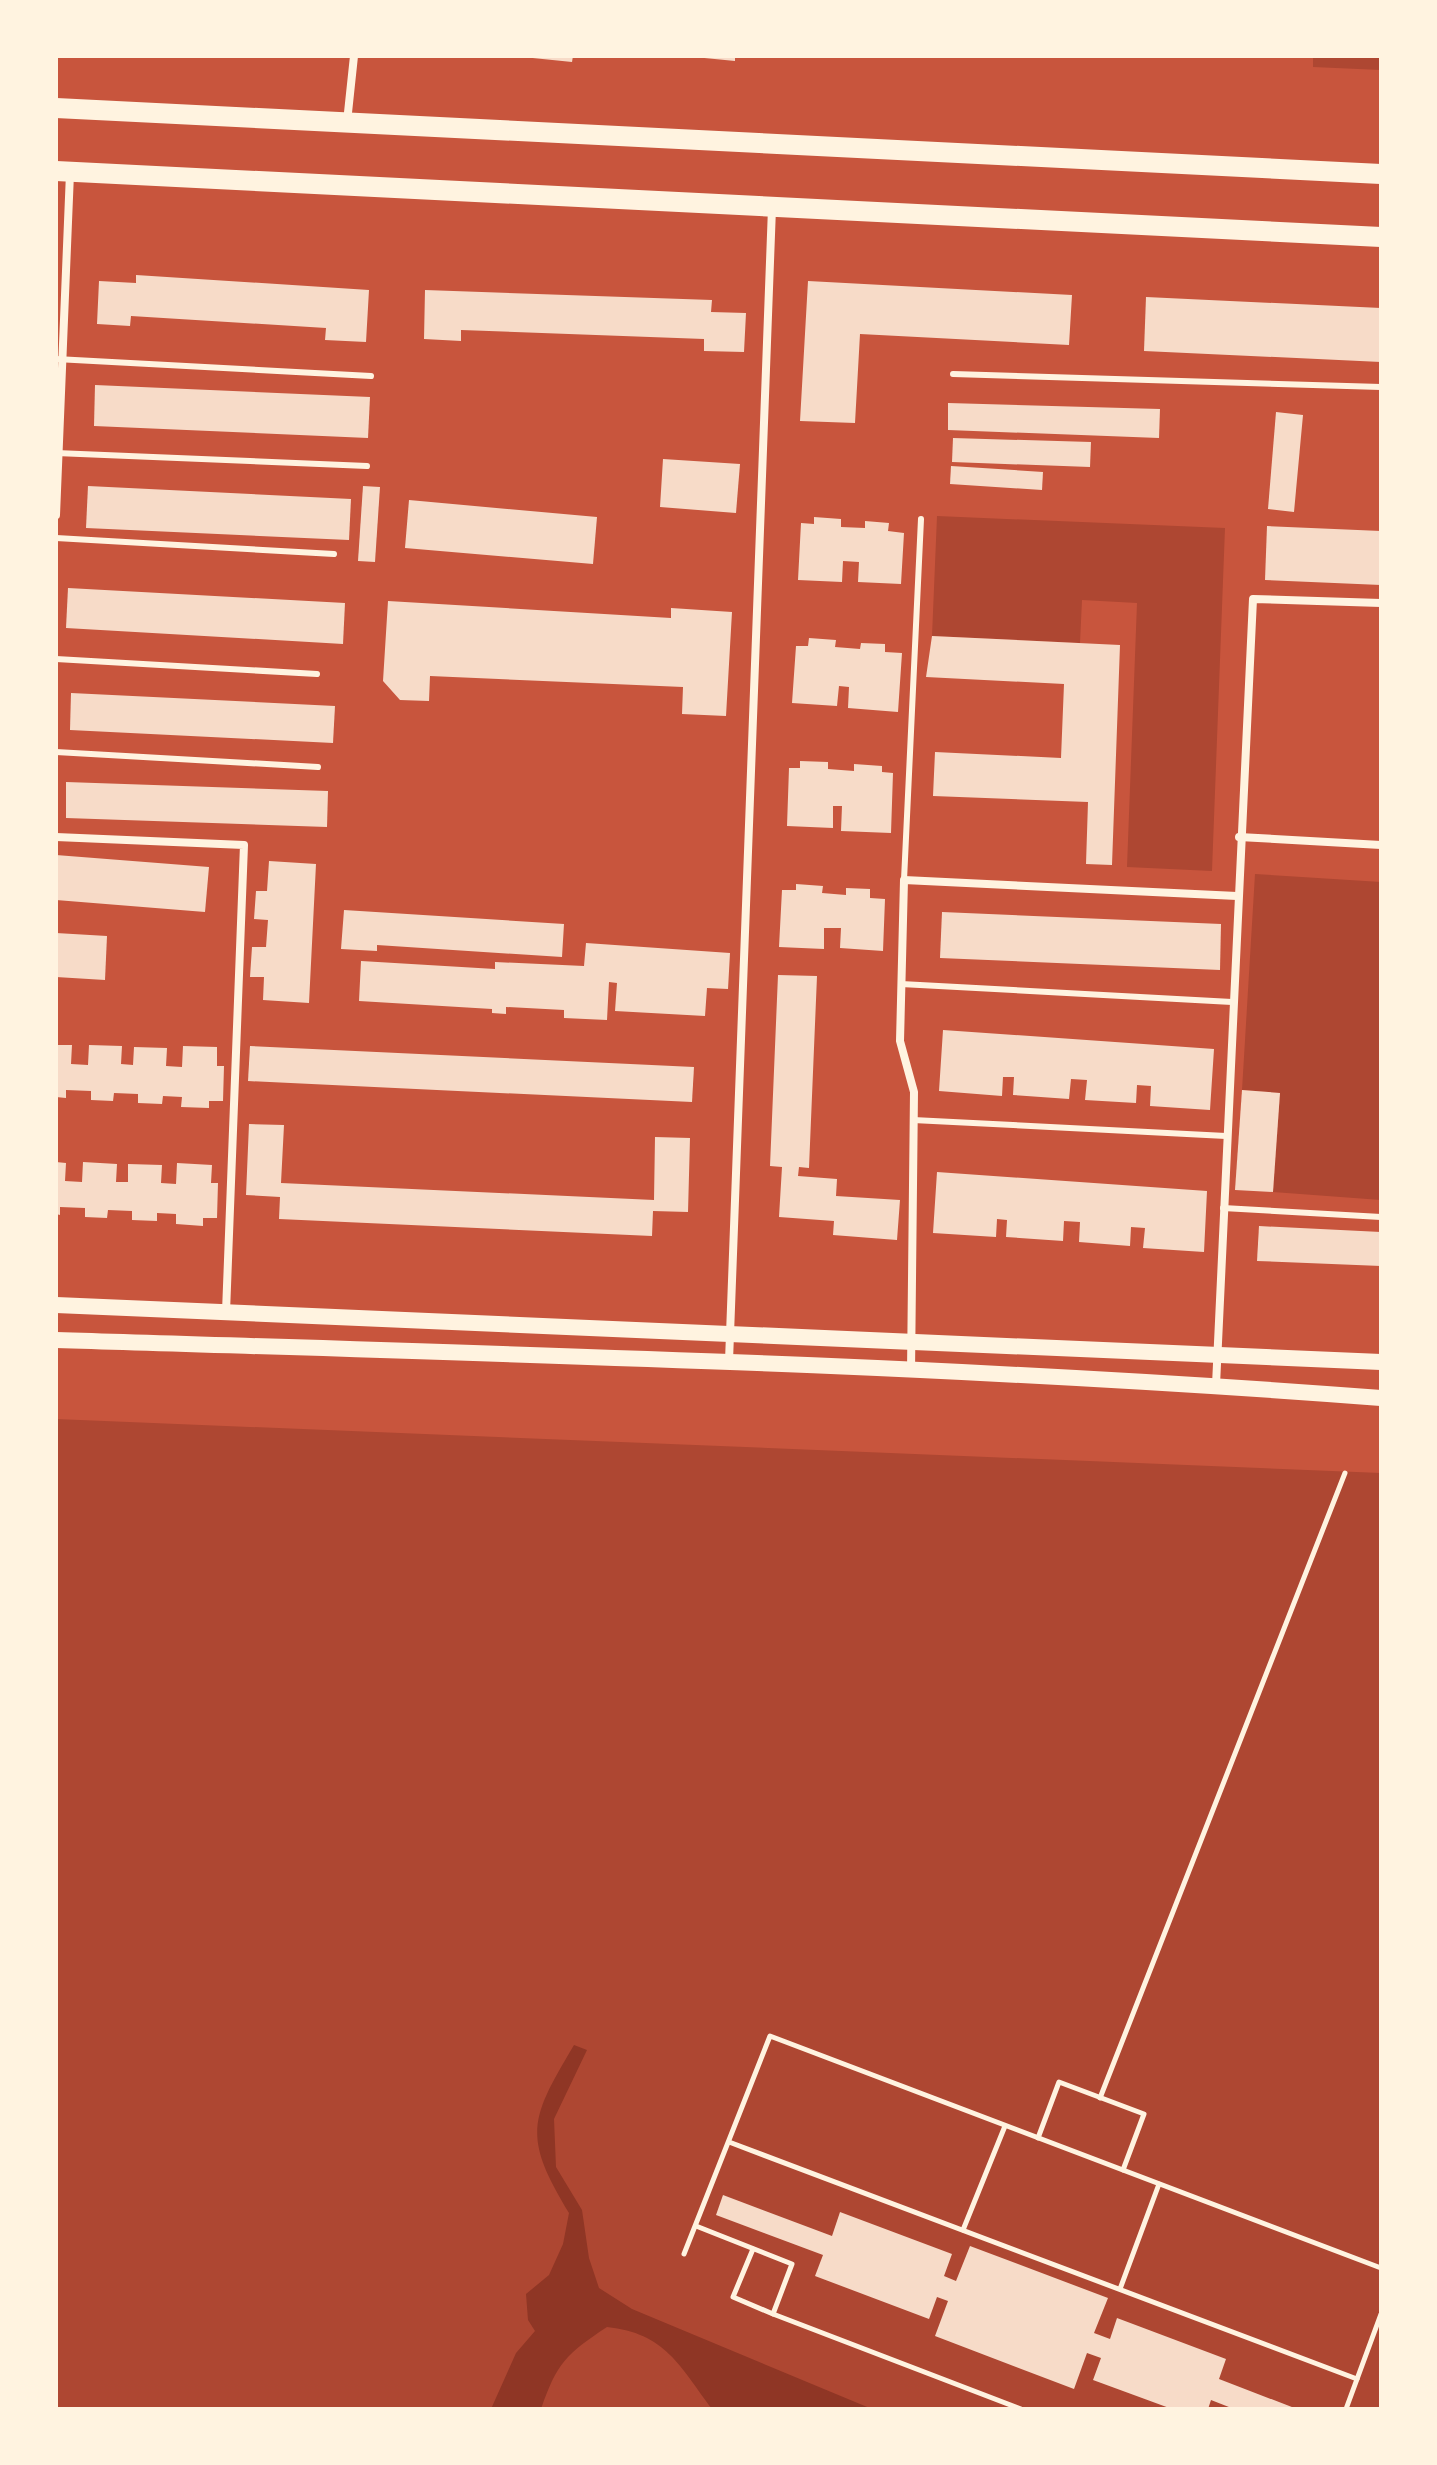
<svg xmlns="http://www.w3.org/2000/svg" width="1437" height="2465" font-family="Literata,serif">
	<style>
		.green { fill: #ae4732 }
		.water { fill: #8f3625 }
		.building { fill: #f7dbc8 }
		.lines { fill: none; stroke-linecap: round; stroke-linejoin: round }
		.path { stroke: #fff3e0; stroke-width: 5 }
		.service { stroke: #fff3e0; stroke-width: 6 }
		.minor { stroke: #fff3e0; stroke-width: 8 }
		.secondary { stroke: #fff3e0; stroke-width: 16 }
		.primary { stroke: #fff3e0; stroke-width: 20 }
	</style>
	<rect width="100%" height="100%" fill="#c8553d"/>
	<g class="green">
		<polygon points="1313,56 1381,56 1381,70 1313,67"/>
		<polygon points="937,516 1225,528 1212,871 1127,867 1137,603 1082,600 1080,643 932,636"/>
		<polygon points="1255,874 1381,882 1381,1200 1273,1192 1280,1093 1242,1090"/>
		<polygon points="56,1419 1381,1473 1381,2409 56,2409"/>
	</g>
	<path class="water" d="M574 2045 587 2050 554 2119 556 2167 582 2210 589 2258 599 2288 632 2309 872 2409H712C680 2366 665 2333 607 2327 566 2354 557 2363 541 2409H491L516 2353 535 2331 528 2320 526 2294 549 2275 563 2244 569 2213C522 2136 530 2119 574 2045Z"/>
	<g class="building">
		<polygon points="513,56 573,56 572,62"/>
		<polygon points="684,56 735,56 735,61"/>
		<polygon points="136,275 369,290 366,342 325,340 326,328 131,316 130,326 97,324 99,281 136,283"/>
		<polygon points="808,281 1072,295 1069,345 860,334 855,423 800,421"/>
		<polygon points="425,290 712,300 711,312 746,313 744,352 704,351 704,339 461,330 461,341 424,339"/>
		<polygon points="1146,297 1381,308 1381,362 1144,351"/>
		<polygon points="95,385 370,397 368,438 94,426"/>
		<polygon points="948,403 1160,409 1159,438 948,430"/>
		<polygon points="1276,412 1303,415 1294,512 1268,509"/>
		<polygon points="953,438 1091,442 1090,467 952,462"/>
		<polygon points="663,459 740,464 736,513 660,507"/>
		<polygon points="951,466 1043,472 1042,490 950,484"/>
		<polygon points="88,486 351,499 349,540 86,528"/>
		<polygon points="363,486 380,487 375,562 358,561"/>
		<polygon points="409,500 597,517 593,564 405,548"/>
		<polygon points="814,517 841,519 841,527 865,528 865,521 889,523 888,531 904,533 901,584 858,582 859,562 843,561 842,582 798,580 801,523 814,524"/>
		<polygon points="1267,526 1381,531 1381,585 1265,580"/>
		<polygon points="68,588 345,603 343,644 66,628"/>
		<polygon points="388,601 671,618 671,608 732,612 726,716 682,714 683,687 430,676 429,701 400,700 383,681"/>
		<polygon points="932,636 1120,645 1112,865 1086,864 1088,802 933,796 935,752 1061,758 1064,684 926,677"/>
		<polygon points="809,638 836,640 835,647 860,649 861,643 885,644 885,652 902,653 898,712 848,708 849,687 839,686 837,706 792,703 796,646 808,646"/>
		<polygon points="71,693 335,706 333,743 70,730"/>
		<polygon points="800,761 828,762 828,769 854,771 854,764 882,766 882,772 893,773 891,833 841,831 842,806 833,806 833,828 787,826 789,768 800,768"/>
		<polygon points="66,782 328,791 327,827 66,818"/>
		<polygon points="56,855 209,867 205,912 56,900"/>
		<polygon points="269,861 316,864 309,1003 263,1000 264,977 250,977 252,947 266,947 268,920 254,919 256,891 267,891"/>
		<polygon points="796,884 823,886 822,893 846,895 846,888 870,889 870,898 885,899 883,951 840,948 841,928 824,928 824,949 779,947 782,890 796,890"/>
		<polygon points="344,910 564,924 562,957 377,945 377,951 341,949"/>
		<polygon points="942,912 1221,924 1220,970 940,958"/>
		<polygon points="56,933 107,936 105,980 56,977"/>
		<polygon points="586,943 730,953 728,989 707,988 705,1016 615,1011 617,983 609,982 607,1020 564,1018 564,1010 506,1007 506,1014 492,1013 492,1009 359,1001 361,961 495,969 495,962 584,966"/>
		<polygon points="778,975 817,976 809,1168 799,1167 798,1176 837,1179 836,1196 900,1200 897,1240 833,1235 834,1221 779,1217 782,1167 770,1166"/>
		<polygon points="943,1030 1214,1049 1210,1110 1150,1106 1151,1086 1137,1085 1136,1103 1085,1100 1087,1080 1071,1079 1069,1099 1013,1095 1014,1077 1003,1077 1002,1096 939,1091"/>
		<polygon points="56,1045 72,1045 71,1064 88,1065 89,1045 122,1046 121,1064 133,1065 134,1047 167,1048 166,1066 182,1067 183,1046 217,1047 217,1066 224,1066 223,1101 209,1101 209,1108 181,1107 182,1097 163,1096 162,1104 138,1103 138,1094 114,1093 113,1101 91,1100 91,1091 66,1090 66,1098 56,1097"/>
		<polygon points="250,1046 694,1067 692,1102 248,1081"/>
		<polygon points="1242,1090 1280,1093 1273,1192 1235,1190"/>
		<polygon points="249,1124 284,1125 281,1183 654,1200 655,1137 690,1138 688,1212 653,1211 652,1236 279,1219 280,1197 246,1195"/>
		<polygon points="56,1162 66,1163 65,1181 82,1182 83,1162 117,1164 116,1182 128,1182 128,1164 162,1165 161,1183 176,1184 177,1163 212,1165 211,1183 218,1183 217,1218 203,1218 203,1226 176,1224 176,1214 157,1213 157,1221 132,1220 132,1211 108,1210 107,1218 85,1217 85,1208 60,1207 60,1215 56,1214"/>
		<polygon points="937,1172 1207,1191 1204,1252 1143,1248 1145,1228 1131,1227 1130,1246 1079,1242 1080,1222 1064,1221 1063,1241 1006,1237 1007,1220 997,1219 996,1237 933,1233"/>
		<polygon points="1259,1226 1381,1232 1381,1266 1257,1261"/>
		<polygon points="723,2195 832,2236 840,2212 952,2254 944,2276 956,2281 970,2246 1108,2298 1094,2333 1110,2339 1117,2318 1226,2359 1219,2379 1297,2409 1234,2409 1211,2400 1208,2409 1172,2409 1093,2380 1101,2358 1087,2353 1074,2389 935,2336 948,2301 937,2297 929,2319 815,2276 823,2255 716,2215"/>
	</g>
	<g class="lines">
		<g class="path">
			<polyline points="1100,2098 1345,1473"/>
			<polyline points="1038,2138 1059,2082 1144,2114 1123,2170"/>
			<polyline points="729,2142 1357,2379"/>
			<polyline points="696,2226 792,2264 773,2314 1021,2409"/>
			<polyline points="963,2230 1005,2126"/>
			<polyline points="753,2249 733,2297 773,2314"/>
			<polyline points="684,2254 770,2036 1381,2268"/>
			<polyline points="1120,2289 1159,2184"/>
			<polyline points="1346,2409 1381,2314"/>
		</g>
		<g class="service">
			<polyline points="56,359 371,376"/>
			<polyline points="953,374 1381,387"/>
			<polyline points="56,453 367,466"/>
			<polyline points="56,538 334,554"/>
			<polyline points="56,659 317,674"/>
			<polyline points="56,752 318,767"/>
			<polyline points="904,880 921,519"/>
			<polyline points="901,984 1232,1002"/>
			<polyline points="913,1120 1226,1136"/>
			<polyline points="1223,1208 1381,1217"/>
		</g>
		<g class="minor">
			<polyline points="347,122 354,56"/>
			<polyline points="56,515 70,173"/>
			<polyline points="56,837 244,845 226,1312"/>
			<polyline points="1239,837 1381,845"/>
			<polyline points="729,1361 772,208"/>
			<polyline points="911,1372 914,1092 900,1041 904,880 1237,896"/>
			<polyline points="1216,1385 1253,599 1381,603"/>
		</g>
		<g class="secondary">
			<polyline points="56,1305 1381,1362"/>
			<path d="M56 1340C498 1354 940 1364 1381 1398"/>
		</g>
		<g class="primary">
			<polyline points="56,108 1381,174"/>
			<polyline points="56,171 1381,237"/>
		</g>
	</g>
	<rect width="1437" height="2465" fill="none" stroke="#fff3e0" stroke-width="116"/>
</svg>
